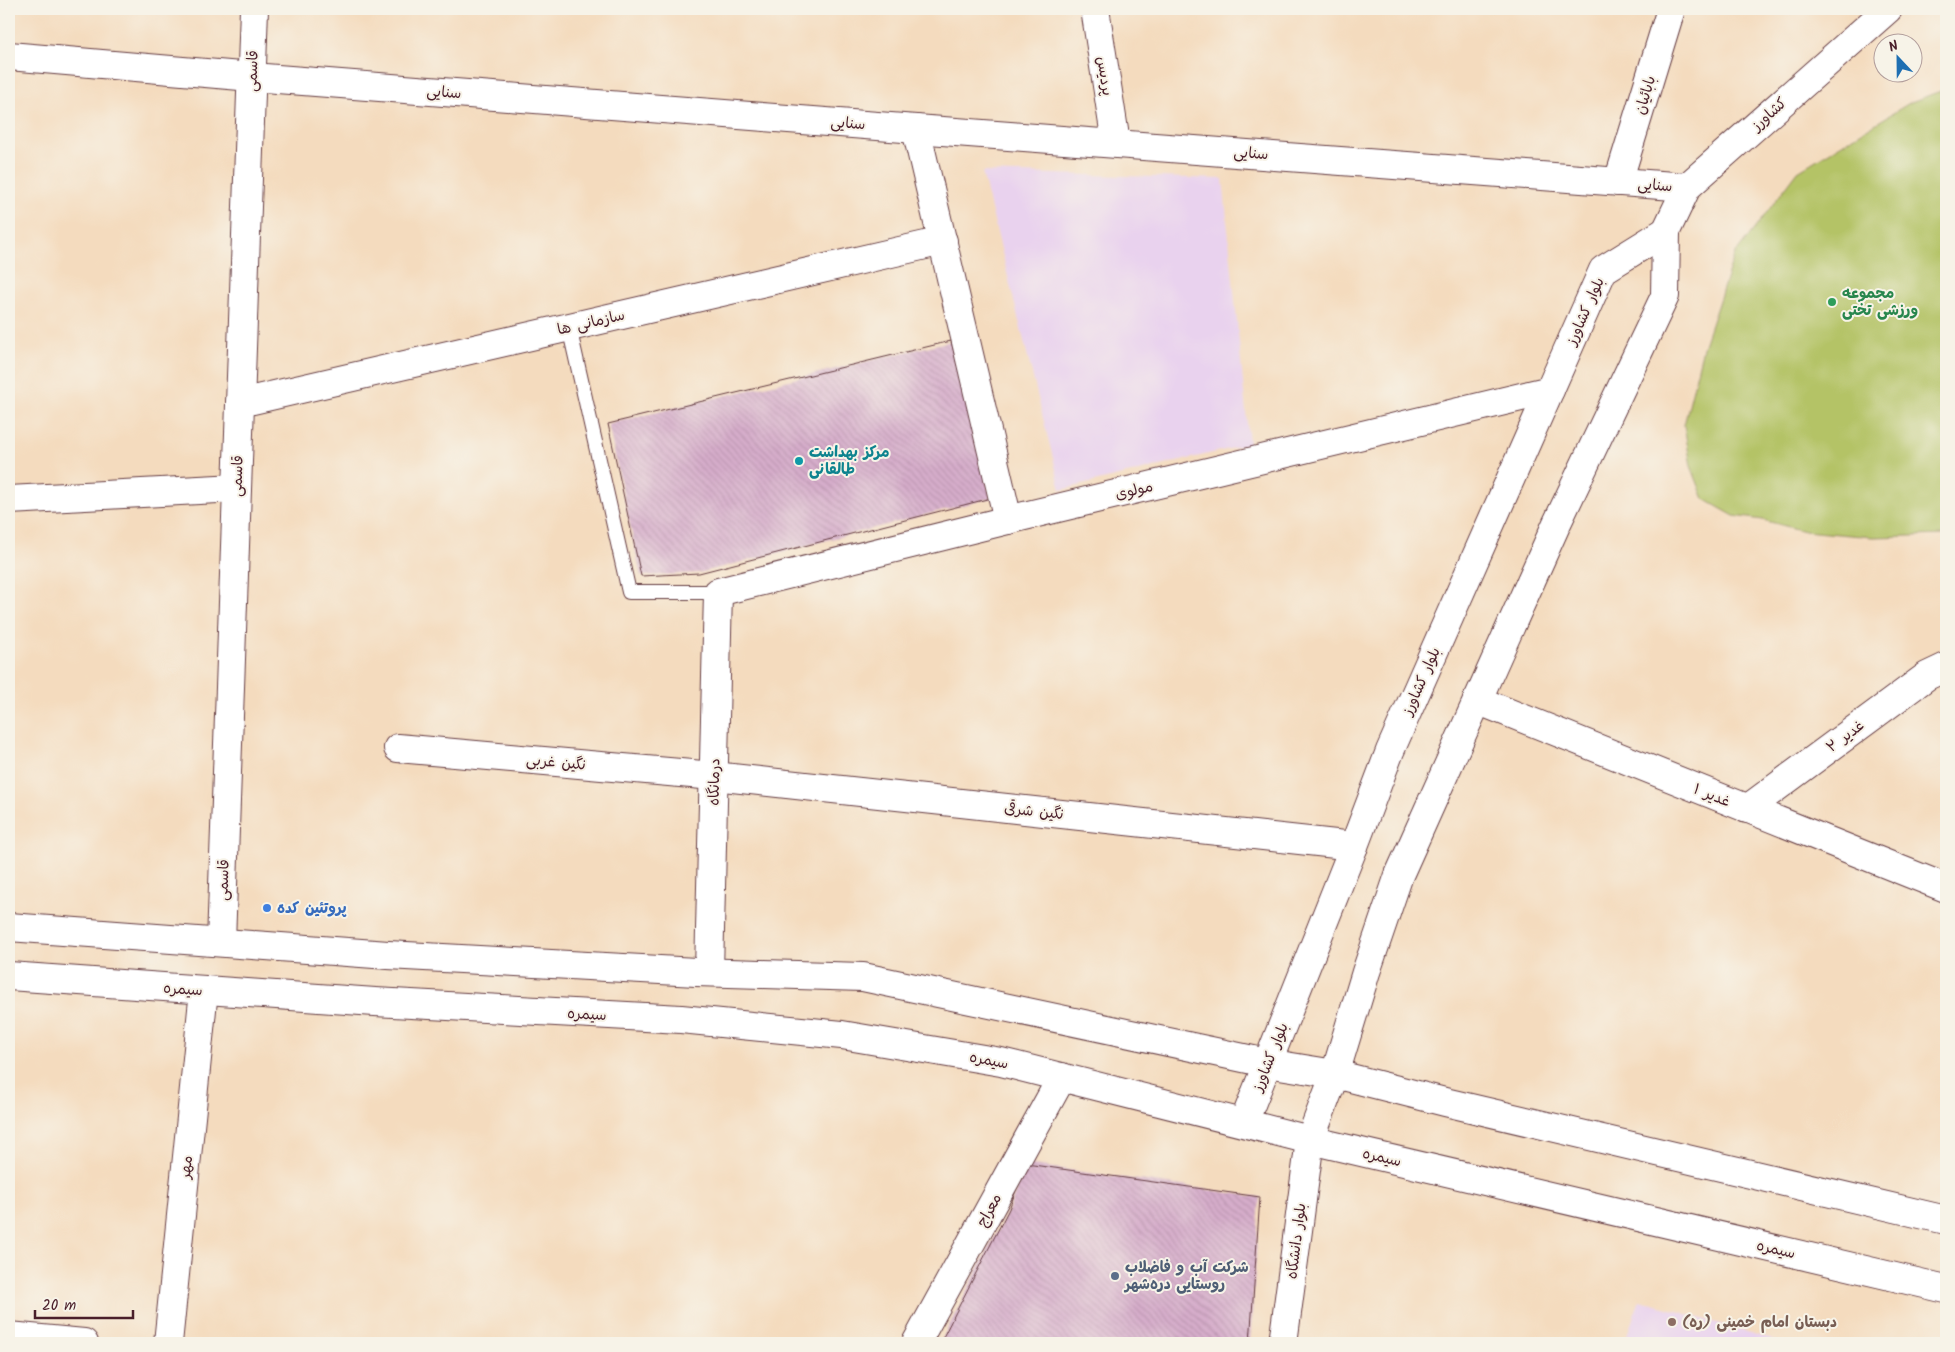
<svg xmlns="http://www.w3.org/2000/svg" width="1955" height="1352" font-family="Kalam,'Playpen Sans Arabic',sans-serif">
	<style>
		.built { fill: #e9d2ee }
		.park { fill: #b4c366; stroke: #7f7148 }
		.building { fill: url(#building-back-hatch) }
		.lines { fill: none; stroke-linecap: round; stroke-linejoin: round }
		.service-casing { stroke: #643b41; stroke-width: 16 }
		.minor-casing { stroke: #643b41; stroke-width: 30 }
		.tertiary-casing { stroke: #643b41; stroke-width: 30 }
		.primary-casing { stroke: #643b41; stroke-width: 30 }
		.service { stroke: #fff; stroke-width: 14 }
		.minor { stroke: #fff; stroke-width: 28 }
		.tertiary { stroke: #fff; stroke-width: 28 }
		.primary { stroke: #fff; stroke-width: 28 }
		.leisure-dot { fill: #2e9e5b; stroke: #f7f3e8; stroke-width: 2 }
		.culture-dot { fill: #0f9aa8; stroke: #f7f3e8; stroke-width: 2 }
		.shop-dot { fill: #3f7fe0; stroke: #f7f3e8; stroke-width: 2 }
		.service-dot { fill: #5c6f8a; stroke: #f7f3e8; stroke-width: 2 }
		.education-dot { fill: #8d6e63; stroke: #f7f3e8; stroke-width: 2 }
		.labels { text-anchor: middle; stroke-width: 4; stroke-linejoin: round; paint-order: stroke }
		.street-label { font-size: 15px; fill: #4a1f2b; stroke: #f7f3e8 }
		.leisure-label { font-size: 15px; font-weight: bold; fill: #27864d; stroke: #f7f3e8; text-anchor: start }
		.culture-label { font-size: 15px; font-weight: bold; fill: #0d838f; stroke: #f7f3e8; text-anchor: start }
		.shop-label { font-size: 15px; font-weight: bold; fill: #366cbe; stroke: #f7f3e8; text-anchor: start }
		.service-label { font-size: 15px; font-weight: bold; fill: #4e5e75; stroke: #f7f3e8; text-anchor: start }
		.education-label { font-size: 15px; font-weight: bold; fill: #785e54; stroke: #f7f3e8; text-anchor: start }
	</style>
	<defs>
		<pattern id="building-back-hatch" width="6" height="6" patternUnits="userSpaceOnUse" patternTransform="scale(1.25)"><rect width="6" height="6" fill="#d6adcb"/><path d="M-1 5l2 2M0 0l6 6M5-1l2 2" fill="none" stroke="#b994ae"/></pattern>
	</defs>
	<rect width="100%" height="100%" fill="#f7f3e8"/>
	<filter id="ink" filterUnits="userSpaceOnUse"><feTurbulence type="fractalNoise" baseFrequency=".02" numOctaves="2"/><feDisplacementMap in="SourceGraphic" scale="10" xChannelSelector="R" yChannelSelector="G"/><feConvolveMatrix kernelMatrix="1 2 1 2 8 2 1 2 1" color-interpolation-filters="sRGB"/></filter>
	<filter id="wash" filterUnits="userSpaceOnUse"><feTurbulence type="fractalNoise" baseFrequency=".0096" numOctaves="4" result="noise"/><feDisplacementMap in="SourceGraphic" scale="20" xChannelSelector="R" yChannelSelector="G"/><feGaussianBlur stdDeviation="1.12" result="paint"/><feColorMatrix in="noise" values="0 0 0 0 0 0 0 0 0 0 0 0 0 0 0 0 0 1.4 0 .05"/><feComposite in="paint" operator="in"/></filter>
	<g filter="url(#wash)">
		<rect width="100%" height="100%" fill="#f4dbbe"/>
		<g class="built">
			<polygon points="982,172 1223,179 1249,444 1061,490"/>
			<polygon points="1640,1300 1783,1343 1624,1343"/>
		</g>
		<polygon class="park" points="1946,89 1946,535 1873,537 1804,531 1763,520 1734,516 1704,499 1691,466 1684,425 1703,348 1734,256 1798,171 1911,102"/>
		<g id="blocks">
			<g class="building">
				<polygon points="951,341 991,498 699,573 641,576 608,424"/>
				<polygon points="1026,1164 1260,1197 1250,1343 940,1343 1009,1209"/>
			</g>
		</g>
	</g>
	<g filter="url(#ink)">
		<use href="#blocks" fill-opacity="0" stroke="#643b41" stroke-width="1"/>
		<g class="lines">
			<defs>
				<polyline id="service" points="569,327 629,592 718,592"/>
				<g id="minor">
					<polyline points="1095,9 1116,143"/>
					<polyline points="9,56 252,77 916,129 1687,187"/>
					<polyline points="916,129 1008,520"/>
					<polyline points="1618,182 1671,9"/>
					<polyline points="240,403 943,241"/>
					<polyline points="9,500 237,488"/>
					<polyline points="1477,700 1946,888"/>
					<polyline points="398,748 714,776 1354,846"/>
					<polyline points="1747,809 1927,676 1946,667"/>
					<polyline points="221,942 254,9"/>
					<polyline points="709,972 718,592 1008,520 1550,390"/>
					<polyline points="1244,1122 1354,846 1390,751 1603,270 1666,231"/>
					<polyline points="9,1336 84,1343"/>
					<polyline points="168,1343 204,990"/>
					<polyline points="916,1343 1062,1077"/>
					<polyline points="1283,1343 1310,1140 1335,1074 1366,972 1399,875 1557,523 1665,296 1666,231"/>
				</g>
				<polyline id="tertiary" points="1666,231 1687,187 1888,9"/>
				<g id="primary">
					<polyline points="9,927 388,955 696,972 863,977 1267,1063 1335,1074 1445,1102 1946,1220"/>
					<polyline points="9,976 375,1002 681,1019 842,1035 1001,1062 1310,1140 1946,1289"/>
				</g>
			</defs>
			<use href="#service" class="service-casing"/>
			<use href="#minor" class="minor-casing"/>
			<use href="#tertiary" class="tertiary-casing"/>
			<use href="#primary" class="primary-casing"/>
			<use href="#service" class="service"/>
			<use href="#minor" class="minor"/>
			<use href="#tertiary" class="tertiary"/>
			<use href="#primary" class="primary"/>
		</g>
	</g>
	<circle class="leisure-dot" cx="1832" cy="302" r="5"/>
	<circle class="culture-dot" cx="799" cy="461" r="5"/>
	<circle class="shop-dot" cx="267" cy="908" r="5"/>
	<circle class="service-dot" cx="1115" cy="1276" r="5"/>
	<circle class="education-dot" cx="1672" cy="1322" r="5"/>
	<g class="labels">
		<g class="street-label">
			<text transform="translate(252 71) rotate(-88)" y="5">قاسمی</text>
			<text transform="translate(1105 76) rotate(81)" y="5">پردیس</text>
			<text transform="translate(444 92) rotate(4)" y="5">سنایی</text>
			<text transform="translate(1645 95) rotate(-73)" y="5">بابائیان</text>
			<text transform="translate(1769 114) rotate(-42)" y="5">کشاورز</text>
			<text transform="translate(848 123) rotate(4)" y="5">سنایی</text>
			<text transform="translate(1251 153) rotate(4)" y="5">سنایی</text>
			<text transform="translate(1655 185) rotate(4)" y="5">سنایی</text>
			<text transform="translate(1585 311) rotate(-66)" y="5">بلوار کشاورز</text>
			<text transform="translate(591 322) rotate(-13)" y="5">سازمانی ها</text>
			<text transform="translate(237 476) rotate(-88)" y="5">قاسمی</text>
			<text transform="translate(1134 490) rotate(-13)" y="5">مولوی</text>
			<text transform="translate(1421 681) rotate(-66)" y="5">بلوار کشاورز</text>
			<text transform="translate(1845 736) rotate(-37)" y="5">غدیر ۲</text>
			<text transform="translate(556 762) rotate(5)" y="5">نگین غربی</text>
			<text transform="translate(714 782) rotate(-89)" y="5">درمانگاه</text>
			<text transform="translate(1712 795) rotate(22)" y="5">غدیر ۱</text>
			<text transform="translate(1034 811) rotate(6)" y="5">نگین شرقی</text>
			<text transform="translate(223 880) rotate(-88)" y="5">قاسمی</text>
			<text transform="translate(183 989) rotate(4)" y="5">سیمره</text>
			<text transform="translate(587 1014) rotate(3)" y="5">سیمره</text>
			<text transform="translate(1270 1057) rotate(-68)" y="5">بلوار کشاورز</text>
			<text transform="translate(989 1060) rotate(11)" y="5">سیمره</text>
			<text transform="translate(1382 1157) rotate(13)" y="5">سیمره</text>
			<text transform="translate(186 1167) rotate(-84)" y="5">مهر</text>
			<text transform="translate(989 1210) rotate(-61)" y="5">معراج</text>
			<text transform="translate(1296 1241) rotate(-83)" y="5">بلوار دانشگاه</text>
			<text transform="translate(1776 1249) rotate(13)" y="5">سیمره</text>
		</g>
		<g class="leisure-label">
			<text x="1842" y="298">مجموعه<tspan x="1842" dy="17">ورزشی تختی</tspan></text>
		</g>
		<g class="culture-label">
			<text x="809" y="457">مرکز بهداشت<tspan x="809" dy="17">طالقانی</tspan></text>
		</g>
		<g class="shop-label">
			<text x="277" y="913">پروتئین کده</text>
		</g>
		<g class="service-label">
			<text x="1125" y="1272">شرکت آب و فاضلاب<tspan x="1125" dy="17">روستایی دره‌شهر</tspan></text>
		</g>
		<g class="education-label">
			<text x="1682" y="1327">دبستان امام خمینی (ره)</text>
		</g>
	</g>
	<rect width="1955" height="1352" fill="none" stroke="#f7f3e8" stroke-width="30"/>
	<g transform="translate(1898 58) rotate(338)"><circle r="24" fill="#f7f3e8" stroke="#b29e9c"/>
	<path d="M0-4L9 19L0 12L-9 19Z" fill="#1f6fb2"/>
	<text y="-8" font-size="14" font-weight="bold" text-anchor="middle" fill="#4a1f2b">N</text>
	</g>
	<path d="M35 1310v8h98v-8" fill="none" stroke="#4a1f2b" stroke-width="2.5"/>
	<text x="42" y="1310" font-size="15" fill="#4a1f2b" stroke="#f7f3e8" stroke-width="4" paint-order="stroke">20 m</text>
</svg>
